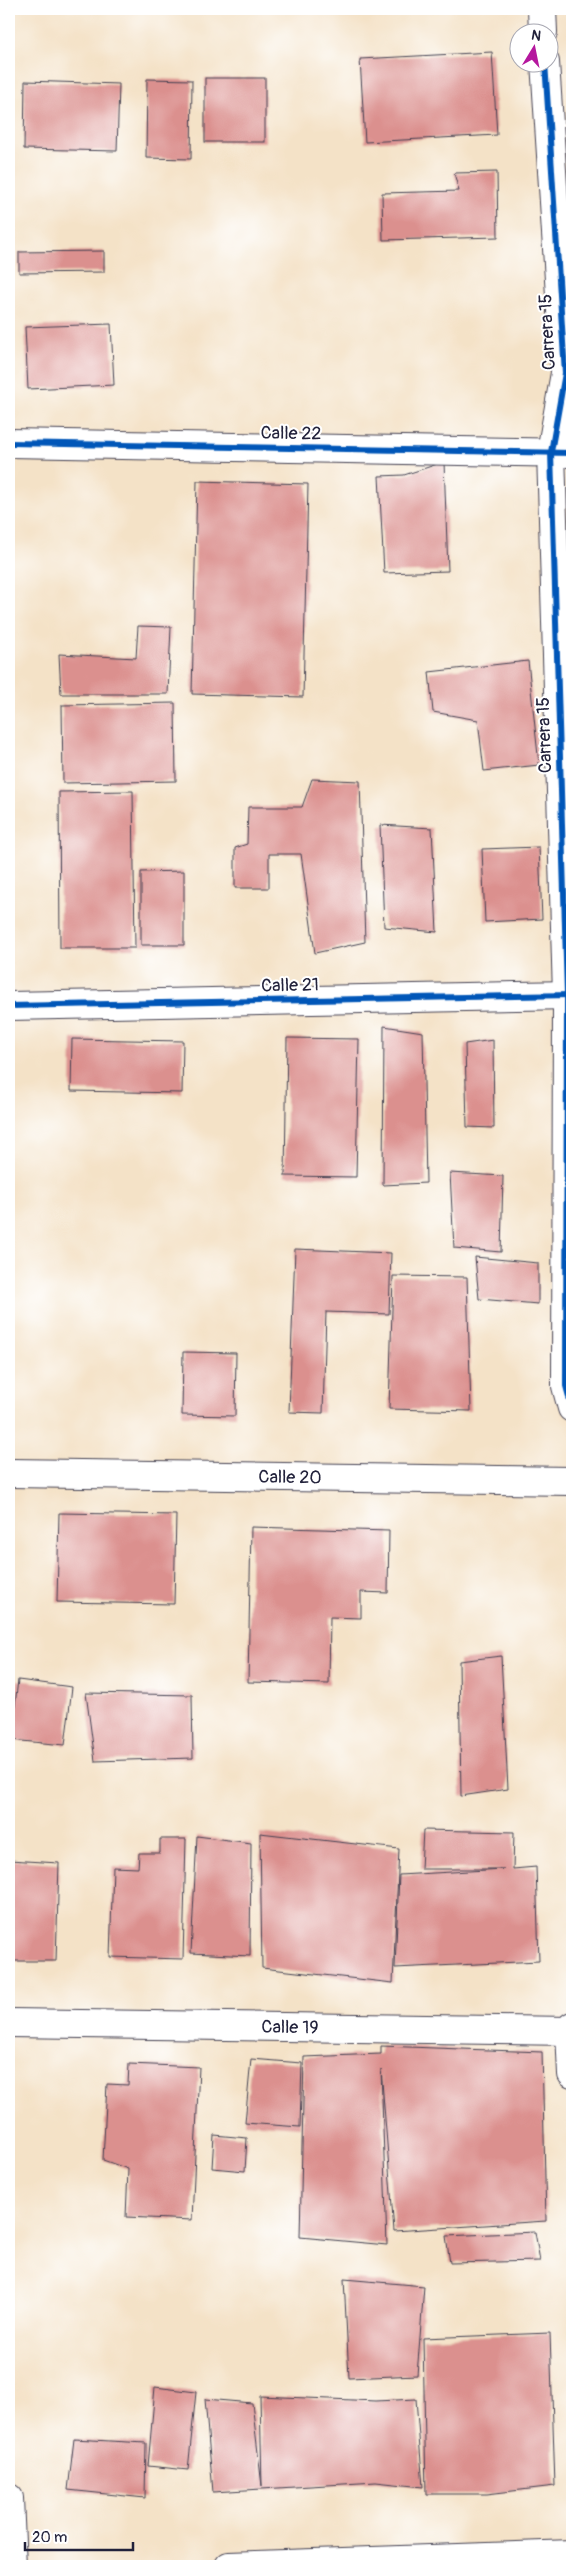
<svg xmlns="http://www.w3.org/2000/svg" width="581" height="2575" font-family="Pangolin,sans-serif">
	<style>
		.building { fill: #db908e }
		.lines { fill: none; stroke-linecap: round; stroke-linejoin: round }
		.minor-casing { stroke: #423f50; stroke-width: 30 }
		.minor { stroke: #fff; stroke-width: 28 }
		.cycleway-casing { stroke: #fff; stroke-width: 9 }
		.cycleway { stroke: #0057b8; stroke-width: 6 }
		.labels { text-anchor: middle; stroke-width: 4; stroke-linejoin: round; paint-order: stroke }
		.street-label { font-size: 18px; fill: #22223b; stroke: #fff }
	</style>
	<rect width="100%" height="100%" fill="#fff"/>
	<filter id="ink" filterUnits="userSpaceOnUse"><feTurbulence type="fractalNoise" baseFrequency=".02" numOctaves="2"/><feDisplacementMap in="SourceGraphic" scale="10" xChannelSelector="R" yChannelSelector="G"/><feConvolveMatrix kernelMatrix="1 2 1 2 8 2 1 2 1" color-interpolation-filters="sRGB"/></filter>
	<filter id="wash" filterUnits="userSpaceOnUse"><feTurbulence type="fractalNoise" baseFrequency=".0096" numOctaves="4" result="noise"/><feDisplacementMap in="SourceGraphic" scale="20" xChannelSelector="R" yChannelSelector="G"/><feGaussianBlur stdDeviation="1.12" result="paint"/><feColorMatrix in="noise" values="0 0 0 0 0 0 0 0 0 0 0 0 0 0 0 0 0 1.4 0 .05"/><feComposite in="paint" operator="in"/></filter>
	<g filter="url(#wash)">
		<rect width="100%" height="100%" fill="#f4e2c7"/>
		<g id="blocks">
			<g class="building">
				<polygon points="492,52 497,135 365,142 360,59"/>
				<rect x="205" y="78" width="60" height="64"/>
				<polygon points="147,79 192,80 191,159 146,158"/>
				<polygon points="25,81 119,84 117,151 24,149"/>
				<polygon points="497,172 498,237 383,240 382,193 459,191 454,173"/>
				<polygon points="104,251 104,272 19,273 19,252"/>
				<polygon points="111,324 114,385 28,389 25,327"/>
				<polygon points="444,462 448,571 384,573 379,476 404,475"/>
				<polygon points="197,481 308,484 303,697 192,694"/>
				<polygon points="138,626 171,627 168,694 61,694 59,654 136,658"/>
				<polygon points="528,661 539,765 484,771 478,720 433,712 429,672"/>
				<polygon points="175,703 176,781 63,783 62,705"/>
				<polygon points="312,779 360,781 365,942 315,953 301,854 269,854 269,888 235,888 235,848 247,844 248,807 302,807"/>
				<polygon points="133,791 135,948 60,948 59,792"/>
				<polygon points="380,825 432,828 437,932 384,927"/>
				<polygon points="539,847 542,919 485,922 482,849"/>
				<polygon points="184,871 184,945 141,945 141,872"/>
				<polygon points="384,1026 423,1032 426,1183 383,1185"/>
				<polygon points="287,1038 359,1039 356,1177 285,1176"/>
				<polygon points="72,1039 183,1041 182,1093 71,1091"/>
				<polygon points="493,1040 494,1128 467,1127 465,1044"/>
				<polygon points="450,1173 503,1176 501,1252 454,1248"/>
				<polygon points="295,1249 391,1253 389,1314 326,1312 323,1413 289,1412"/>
				<polygon points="475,1257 538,1263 538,1304 479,1299"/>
				<polygon points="393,1276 467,1277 471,1411 389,1409"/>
				<polygon points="183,1352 236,1353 235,1416 182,1415"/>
				<polygon points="59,1513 176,1515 174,1604 57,1602"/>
				<polygon points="251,1527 389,1531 388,1593 361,1592 361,1618 330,1617 329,1684 248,1682"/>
				<polygon points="501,1656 508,1789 461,1796 459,1661"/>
				<polygon points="18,1680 72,1687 65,1745 11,1740"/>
				<polygon points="86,1693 192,1695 193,1758 95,1761"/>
				<polygon points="423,1830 514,1832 513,1869 536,1867 539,1961 395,1968 399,1875 504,1869 421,1869"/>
				<polygon points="260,1833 399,1849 393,1983 262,1968"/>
				<polygon points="197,1836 251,1843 250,1956 191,1953"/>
				<polygon points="160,1839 186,1839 183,1959 110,1957 113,1867 138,1868 139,1853 160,1853"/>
				<polygon points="9,1860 59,1863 56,1961 9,1961"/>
				<polygon points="381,2046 542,2052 546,2221 394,2231 381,2069 387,2245 300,2237 304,2057 381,2054"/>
				<polygon points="251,2059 302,2063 300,2127 245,2123"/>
				<polygon points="129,2064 199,2067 192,2220 126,2217 128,2169 103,2160 107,2084 128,2085"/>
				<polygon points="214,2135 247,2138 245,2171 212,2168"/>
				<polygon points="535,2232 540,2261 450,2263 446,2236"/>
				<polygon points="344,2279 424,2286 417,2375 349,2378"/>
				<polygon points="550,2333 555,2486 487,2494 426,2494 423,2338"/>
				<polygon points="155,2387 196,2392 188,2470 148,2466"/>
				<polygon points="260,2396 376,2401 416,2399 423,2487 376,2482 213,2492 205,2399 252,2403 262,2486"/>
				<polygon points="74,2439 146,2443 145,2498 68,2490"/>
			</g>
		</g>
	</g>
	<g filter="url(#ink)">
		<use href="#blocks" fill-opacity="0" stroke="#423f50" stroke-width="1"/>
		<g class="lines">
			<defs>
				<g id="minor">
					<polyline points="542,9 543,32"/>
					<polyline points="545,62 565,373 551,452 567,995 566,1386 572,1408"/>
					<polyline points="9,443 572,453"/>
					<polyline points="9,1006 572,995"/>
					<path id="s1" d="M9 1473 572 1481"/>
					<path id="s2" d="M9 2023 572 2031"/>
					<polyline points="572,2026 570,2031 572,2074"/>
					<polyline points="9,2498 12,2566"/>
					<polyline points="229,2566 572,2554"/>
				</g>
			</defs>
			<use href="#minor" class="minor-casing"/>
			<use href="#minor" class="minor"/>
			<defs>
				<g id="cycleway">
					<polyline points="545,62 565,373 551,452 567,995 566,1386 572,1408"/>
					<polyline points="9,443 572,453"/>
					<polyline points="9,1006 572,995"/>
				</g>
			</defs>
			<use href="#cycleway" class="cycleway-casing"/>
			<use href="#cycleway" class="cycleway"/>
		</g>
	</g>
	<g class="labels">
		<g class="street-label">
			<text transform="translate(547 332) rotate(-93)" y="6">Carrera 15</text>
			<text transform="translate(291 433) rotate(1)" y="6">Calle 22</text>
			<text transform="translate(544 735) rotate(-92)" y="6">Carrera 15</text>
			<text transform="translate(290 985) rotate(-1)" y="6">Calle 21</text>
			<text dy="6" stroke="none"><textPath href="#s1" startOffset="281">Calle 20</textPath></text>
			<text dy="6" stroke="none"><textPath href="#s2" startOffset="281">Calle 19</textPath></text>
		</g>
	</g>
	<rect width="581" height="2575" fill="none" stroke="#fff" stroke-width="30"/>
	<g transform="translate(534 48) rotate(10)"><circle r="24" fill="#ffffff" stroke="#a7a7b1"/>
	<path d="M0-4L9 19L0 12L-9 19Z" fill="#b5179e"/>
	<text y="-8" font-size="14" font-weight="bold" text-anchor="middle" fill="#22223b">N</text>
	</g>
	<path d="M25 2542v8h108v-8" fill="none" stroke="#22223b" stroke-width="2.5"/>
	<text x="32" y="2542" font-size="15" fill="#22223b" stroke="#ffffff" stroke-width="4" paint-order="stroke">20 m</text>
</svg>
